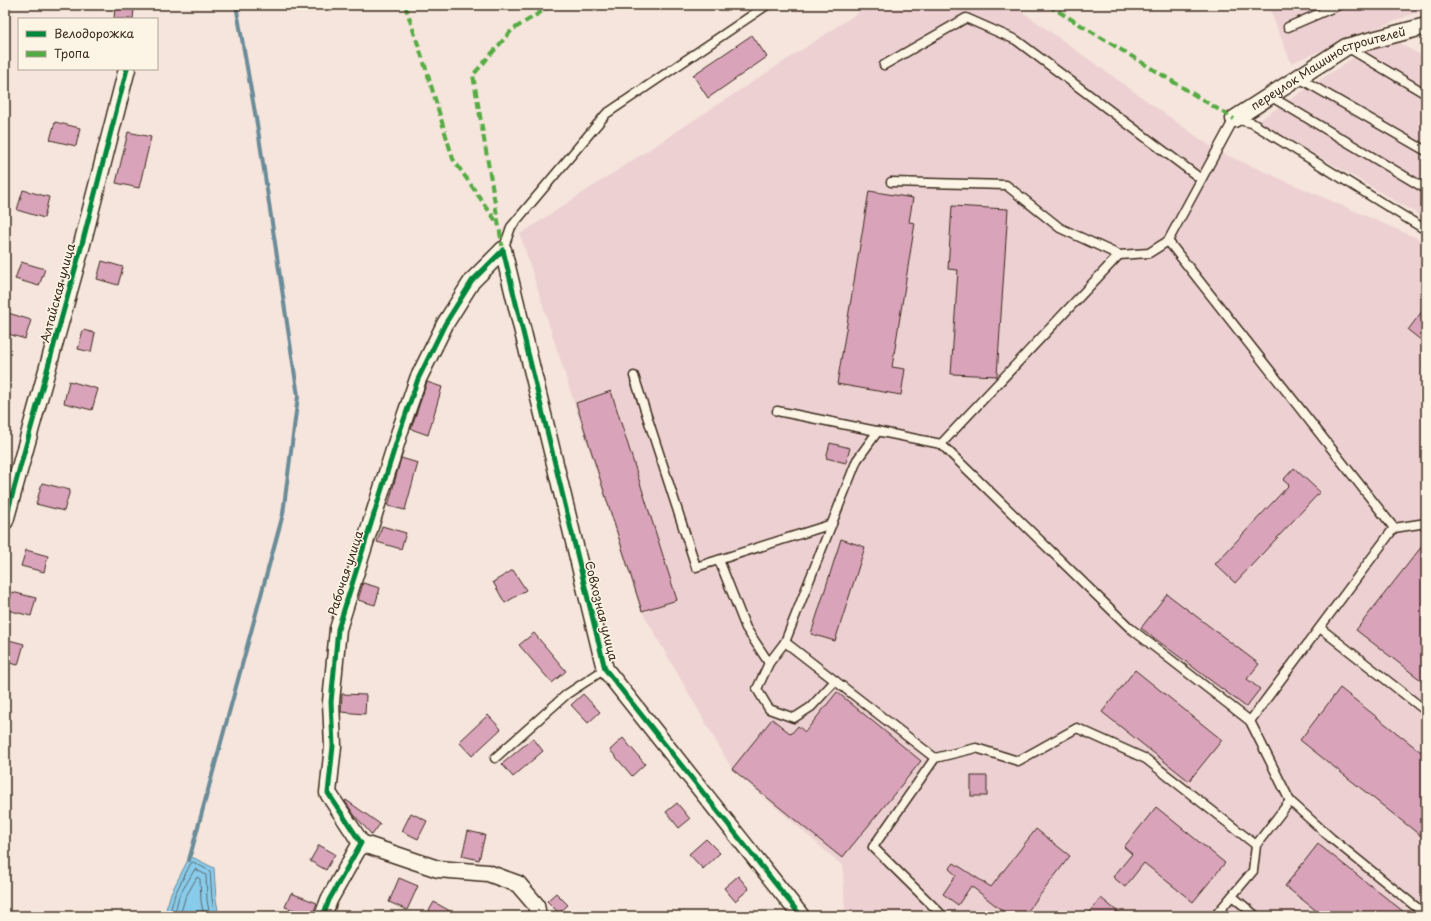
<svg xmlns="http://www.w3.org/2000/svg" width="1431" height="921" font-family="'Playpen Sans',sans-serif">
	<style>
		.built { fill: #edd1d2 }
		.water { fill: #89cbea; stroke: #6a8b98 }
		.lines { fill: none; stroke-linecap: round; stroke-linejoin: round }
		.shore { stroke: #5a6a70; stroke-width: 1 }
		.stream { stroke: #6a8b98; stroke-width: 4 }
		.building { fill: #d9a3b9; stroke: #3b2a1e }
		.service-casing { stroke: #3b2a1e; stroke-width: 11 }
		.minor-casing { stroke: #3b2a1e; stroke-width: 19 }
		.service { stroke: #fcf5e5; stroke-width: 8 }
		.minor { stroke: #fcf5e5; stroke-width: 16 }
		.quiet { stroke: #55ab43; stroke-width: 4; stroke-dasharray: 8 4; stroke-linecap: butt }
		.cycleway-casing { stroke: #fcf5e5; stroke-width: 8 }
		.cycleway { stroke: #00873e; stroke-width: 5 }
		.labels { text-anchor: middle; stroke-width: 3; stroke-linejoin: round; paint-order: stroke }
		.street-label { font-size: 12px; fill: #3b2a1e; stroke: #fcf5e5 }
	</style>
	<rect width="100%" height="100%" fill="#f5e5dc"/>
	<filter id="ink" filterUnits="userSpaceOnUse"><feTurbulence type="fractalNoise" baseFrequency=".025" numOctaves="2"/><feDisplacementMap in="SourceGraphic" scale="8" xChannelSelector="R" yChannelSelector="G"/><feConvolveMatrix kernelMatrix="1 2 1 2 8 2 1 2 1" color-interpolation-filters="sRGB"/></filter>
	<g filter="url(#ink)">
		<g class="built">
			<polygon points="870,5 1013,5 1217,151 1426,242 1426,916 845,916 843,866 732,769 640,608 520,234"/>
			<polygon points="1268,5 1426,5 1426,11 1410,15 1291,63"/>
			<polygon points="1395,41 1426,58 1426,219 1258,121 1371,46"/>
		</g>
		<polygon class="water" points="190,856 214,868 216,899 219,916 164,916 171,893"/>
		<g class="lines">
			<g class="shore">
				<polyline points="169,916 175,894 191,863 193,862 210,871 212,899 215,916"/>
				<polyline points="174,916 179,896 195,869 206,875 207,900 210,916"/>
				<polyline points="180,916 185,898 197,877 200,879 201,901 204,916"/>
			</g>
			<polyline class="stream" points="189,860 283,514 298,396 258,130 236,5"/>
		</g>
		<g class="building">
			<polygon points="115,7 134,9 133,19 114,19"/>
			<polygon points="752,35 767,57 708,98 693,75"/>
			<polygon points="55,122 80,128 76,146 50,140"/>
			<polygon points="128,132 151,137 139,188 116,183"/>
			<polygon points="23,190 49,197 44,218 17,210"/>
			<polygon points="869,191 913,198 909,222 915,223 892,367 905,369 901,395 837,384"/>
			<polygon points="952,206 1008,209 997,376 951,374 958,270 948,269"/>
			<polygon points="102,261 123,267 118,285 97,279"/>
			<polygon points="21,262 45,269 39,286 15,279"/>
			<polygon points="1426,306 1426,344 1408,330"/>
			<polygon points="5,312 31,320 25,339 5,333"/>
			<polygon points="83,330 95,333 91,352 78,349"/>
			<polygon points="69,381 98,389 92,410 64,403"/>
			<polygon points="427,382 442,387 428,435 411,429"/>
			<polygon points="611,391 677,600 642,611 576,403"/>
			<polygon points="830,443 850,448 846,463 826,458"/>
			<polygon points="401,458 418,463 405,510 388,506"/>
			<polygon points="1294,468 1320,492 1235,583 1215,564 1289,485 1283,480"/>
			<polygon points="42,483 70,490 64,511 36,504"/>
			<polygon points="382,526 406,533 401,549 377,542"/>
			<polygon points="841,539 865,547 835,641 811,634"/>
			<polygon points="1426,541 1426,684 1356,630"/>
			<polygon points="26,550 48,556 44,572 21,566"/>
			<polygon points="513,570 526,590 505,603 493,582"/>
			<polygon points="363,583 380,588 375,605 358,600"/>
			<polygon points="12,592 36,598 31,616 7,610"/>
			<polygon points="1167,594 1259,664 1247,679 1260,689 1246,707 1141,628"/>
			<polygon points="534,633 566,671 552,683 519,645"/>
			<polygon points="5,639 24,644 18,665 5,662"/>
			<polygon points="1135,670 1222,740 1189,781 1102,712"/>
			<polygon points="1340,688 1426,756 1426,840 1300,740"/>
			<polygon points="837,692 921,761 842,858 732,769 772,719 791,734 798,726 805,732"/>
			<polygon points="342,694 366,695 365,714 341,712"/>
			<polygon points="583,694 600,712 588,723 571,705"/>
			<polygon points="488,715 501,729 472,756 459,742"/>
			<polygon points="533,738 543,751 513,777 502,764"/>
			<polygon points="623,738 645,764 632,776 610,750"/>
			<rect x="971" y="776" width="16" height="20"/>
			<polygon points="346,800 380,824 372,835 355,816 345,801"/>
			<polygon points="677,803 690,819 679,828 666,812"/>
			<polygon points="1156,807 1225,863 1193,902 1144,863 1125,887 1113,877 1132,854 1124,847"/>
			<polygon points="411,813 427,821 418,839 402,831"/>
			<polygon points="1036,829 1070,856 1024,916 1009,916 971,886 958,905 943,894 956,875 949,869 954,863 991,887"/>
			<polygon points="468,831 485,835 479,860 462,856"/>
			<polygon points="706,839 720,853 703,869 689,854"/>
			<polygon points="1318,844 1409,916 1323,916 1285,886"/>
			<polygon points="319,845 335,854 326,870 310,861"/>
			<polygon points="738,876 749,889 735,901 724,888"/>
			<polygon points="399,878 418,886 407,910 389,902"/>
			<polygon points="291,893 317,903 312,916 285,907"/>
			<polygon points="556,893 568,905 559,913 547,901"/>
			<polygon points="1101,898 1123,916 1087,916"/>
			<polygon points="434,902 459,916 426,916"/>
		</g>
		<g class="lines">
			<defs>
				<g id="service">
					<polyline points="1288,27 1339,5"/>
					<polyline points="1347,47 1426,94"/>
					<polyline points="884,65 966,18 1016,40 1201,179"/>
					<polyline points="1299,78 1426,151"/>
					<polyline points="1270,96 1426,189"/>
					<polyline points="891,182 1006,185 1060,228 1119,255 1149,253 1168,241"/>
					<polyline points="503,250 511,227 606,114 767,5"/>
					<polyline points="634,376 696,567 832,524"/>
					<polyline points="777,411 941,444 1130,628 1250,721"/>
					<polyline points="878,431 857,460 785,642 935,758"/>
					<polyline points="941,444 1119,255"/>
					<polyline points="1394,528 1426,523"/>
					<polyline points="719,560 746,628 769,663"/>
					<polyline points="1320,628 1426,711"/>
					<polyline points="785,642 769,663 757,689 769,709 794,718 811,707 835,681"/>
					<polyline points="495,758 567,694 605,669"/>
					<polyline points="1290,801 1250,721 1394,528 1168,241 1234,119 1252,123 1426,230"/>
					<polyline points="1232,896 1256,916"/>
					<polyline points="943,916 873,847 935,758 976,748 1018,761 1077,728 1146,759 1256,845"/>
					<polyline points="1215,916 1253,871 1256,845 1290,801 1331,838 1426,915"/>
				</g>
				<g id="minor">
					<path id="s1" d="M1234 119 1346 47 1426 26"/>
					<polyline points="503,250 605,669 801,916"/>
					<polyline points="5,521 81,248 127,69"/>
					<polyline points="361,843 438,869 488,873 518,884 536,905 538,916"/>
					<polyline points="323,916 329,900 361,843 328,793 333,746 331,702 338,629 400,431 418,379 445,324 472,281 503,250"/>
				</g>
			</defs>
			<use href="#service" class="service-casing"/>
			<use href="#minor" class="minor-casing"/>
			<use href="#service" class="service"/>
			<use href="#minor" class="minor"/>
			<g class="quiet">
				<polyline points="405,5 427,72 453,159 498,224"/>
				<polyline points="1048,5 1234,119"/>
				<polyline points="503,250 473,75 512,30 552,5"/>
			</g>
			<defs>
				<g id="cycleway">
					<polyline points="503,250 605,669 801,916"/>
					<polyline points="5,521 81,248 127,69"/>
					<polyline points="323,916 329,900 361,843 328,793 333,746 331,702 338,629 400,431 418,379 445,324 472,281 503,250"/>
				</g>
			</defs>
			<use href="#cycleway" class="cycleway-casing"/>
			<use href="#cycleway" class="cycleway"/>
		</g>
	</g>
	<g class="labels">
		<g class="street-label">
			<text dy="4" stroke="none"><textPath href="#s1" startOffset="108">переулок Машиностроителей</textPath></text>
			<text transform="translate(58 293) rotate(-75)" y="4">Алтайская улица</text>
			<text transform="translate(346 573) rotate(-72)" y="4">Рабочая улица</text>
			<text transform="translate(601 611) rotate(76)" y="4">Совхозная улица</text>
		</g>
	</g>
	<rect width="1431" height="921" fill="none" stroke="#fcf5e5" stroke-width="20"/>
	<rect x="10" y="10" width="1411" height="901" fill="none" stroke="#3b2a1e" stroke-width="1.5" filter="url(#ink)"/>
	<rect x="18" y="18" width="140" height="52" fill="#fcf5e5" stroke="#afa495"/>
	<rect x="26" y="31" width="20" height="6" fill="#00873e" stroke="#afa495"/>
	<text x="54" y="38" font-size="12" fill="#3b2a1e">Велодорожка</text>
	<rect x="26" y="51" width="20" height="6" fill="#55ab43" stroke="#afa495"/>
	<text x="54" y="58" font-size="12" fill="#3b2a1e">Тропа</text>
</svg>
